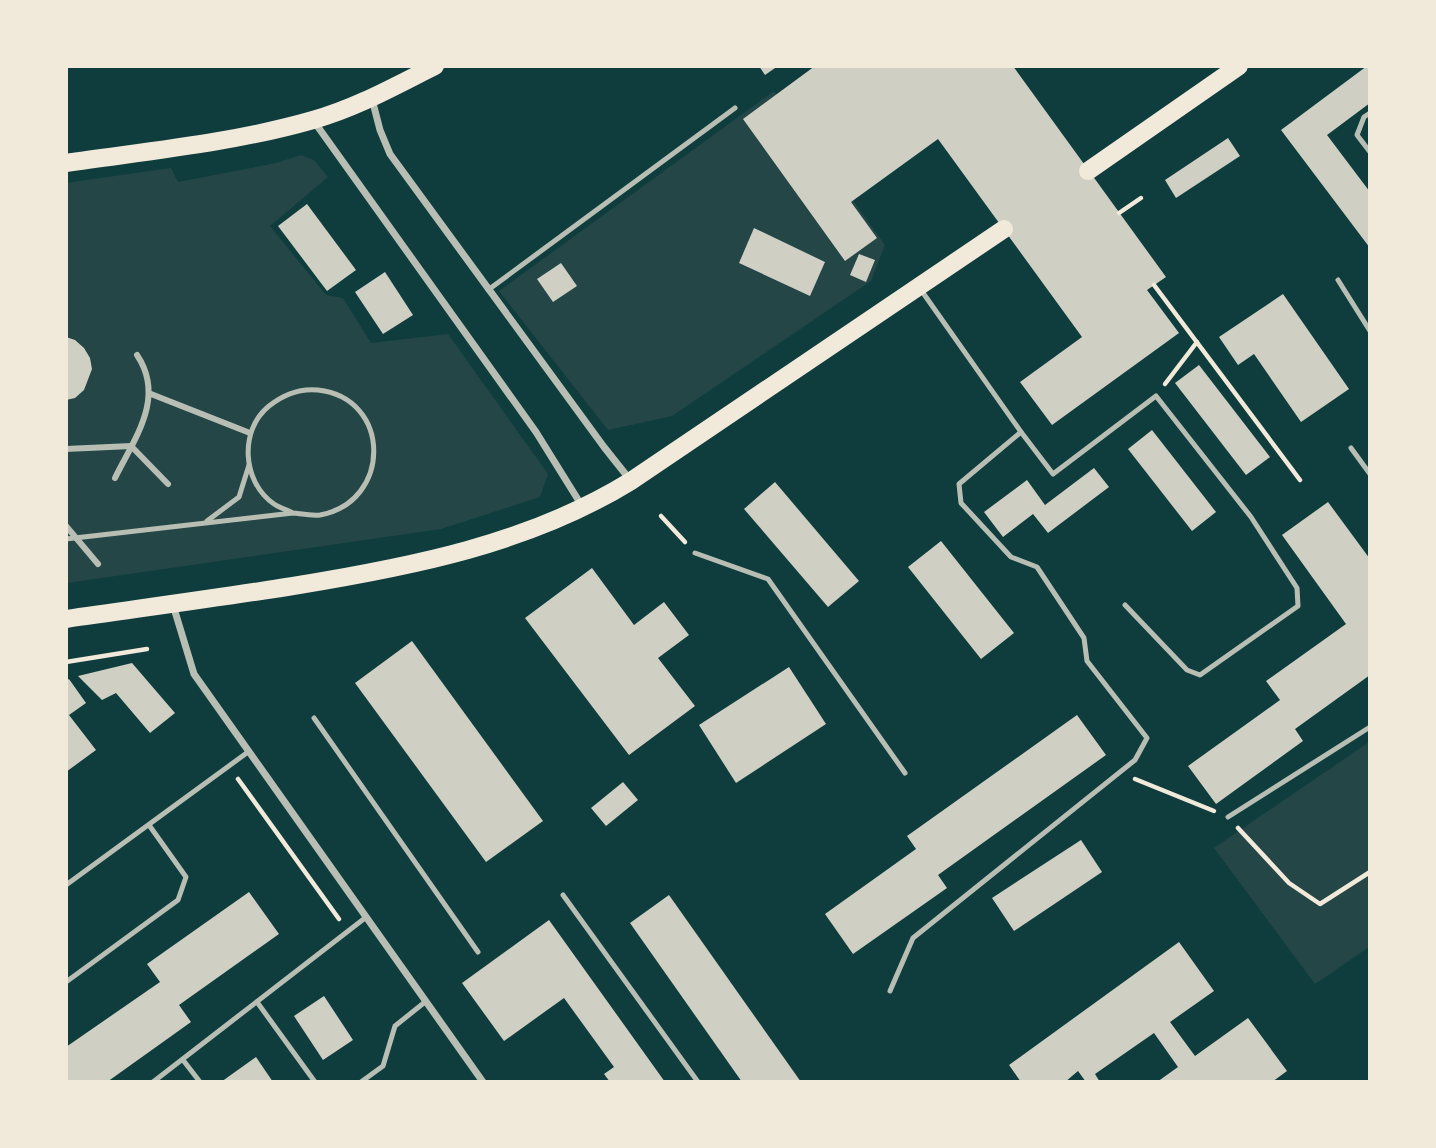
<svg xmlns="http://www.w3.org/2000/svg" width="1436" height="1148" font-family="Karla,sans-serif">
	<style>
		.green { fill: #244646 }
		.building { fill: #cfcfc3 }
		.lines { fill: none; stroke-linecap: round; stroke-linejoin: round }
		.path { stroke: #f1e9da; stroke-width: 4.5 }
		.service { stroke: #b8beb3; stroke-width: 5 }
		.pedestrian { stroke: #b8beb3; stroke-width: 6 }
		.minor { stroke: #b8beb3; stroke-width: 7 }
		.primary { stroke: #f1e9da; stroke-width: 18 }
	</style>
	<rect width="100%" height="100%" fill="#0f3d3e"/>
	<g class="green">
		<polygon points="774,91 885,245 871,281 672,416 608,430 499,291"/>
		<polygon points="301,155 314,160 328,177 270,226 326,295 343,298 371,343 448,334 548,474 540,497 441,529 67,583 66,183 171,168 178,182 276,163"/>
		<polygon points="1369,742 1369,947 1315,984 1214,848"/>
	</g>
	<g class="building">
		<polygon points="759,66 778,66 765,75"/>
		<polygon points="815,66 1013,66 1166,277 1147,290 1179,333 1052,425 1020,382 1082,337 938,139 851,202 877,238 845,261 743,119"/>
		<polygon points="1367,66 1370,66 1370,103 1327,135 1370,192 1370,248 1281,130"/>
		<polygon points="1228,138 1240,156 1176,198 1165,180"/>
		<polygon points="307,204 356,270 327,291 278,226"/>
		<polygon points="754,228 825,262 810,296 739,263"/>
		<polygon points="859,254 875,260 866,282 850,275"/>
		<polygon points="561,263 577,286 553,302 537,279"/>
		<polygon points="385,272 413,315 383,334 355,292"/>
		<polygon points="1283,294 1349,389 1301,422 1254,354 1238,365 1219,337"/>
		<polygon points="66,337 75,340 84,348 90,358 92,369 84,390 75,398 66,400"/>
		<polygon points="1199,365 1270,457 1246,475 1175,383"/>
		<polygon points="1152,430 1216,512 1192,531 1128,449"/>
		<polygon points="1094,468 1109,487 1048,533 1033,514 1003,537 984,512 1027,480 1045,505"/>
		<polygon points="775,482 859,581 828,607 744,509"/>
		<polygon points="1328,502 1370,559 1370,675 1295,729 1303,741 1216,804 1188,766 1280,700 1266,681 1346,624 1282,535"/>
		<polygon points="941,541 1014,633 981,659 908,567"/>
		<polygon points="592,568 634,625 664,602 689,635 658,658 695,706 629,755 525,618"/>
		<polygon points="412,641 543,821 486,862 355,683"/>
		<polygon points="132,663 175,713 150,733 116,693 102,700 78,676"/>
		<polygon points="789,667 826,724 736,783 699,725"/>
		<polygon points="69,679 86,703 69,715 96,750 66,772 66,681"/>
		<polygon points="1077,715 1106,755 938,875 947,888 853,954 825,914 916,849 907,836"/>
		<polygon points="623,782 638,800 606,826 591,808"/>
		<polygon points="1081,840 1102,872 1014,931 992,898"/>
		<polygon points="249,892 279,934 179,1005 191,1022 107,1082 66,1082 66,1047 160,982 147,964"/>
		<polygon points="669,895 801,1082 742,1082 630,923"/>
		<polygon points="549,920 665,1082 610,1082 604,1074 614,1067 564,998 504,1041 462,983"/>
		<polygon points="1179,942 1214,991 1170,1022 1195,1056 1248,1018 1287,1071 1272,1082 1157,1082 1178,1067 1154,1033 1095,1074 1100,1082 1086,1082 1078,1071 1065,1082 1021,1082 1009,1065"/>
		<polygon points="324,996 353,1040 323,1060 294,1016"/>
		<polygon points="256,1057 273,1082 221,1082"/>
	</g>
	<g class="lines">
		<g class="path">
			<polyline points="1119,213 1141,198"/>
			<polyline points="1154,285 1300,480"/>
			<polyline points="1165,384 1197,342"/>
			<polyline points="661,516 685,542"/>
			<polyline points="66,662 147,649"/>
			<polyline points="238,779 339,919"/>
			<polyline points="1135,779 1214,811"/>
			<polyline points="1238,828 1289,883 1320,904 1370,872"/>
		</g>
		<g class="service">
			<polyline points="1370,113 1364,117 1357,135 1370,152"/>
			<polyline points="1338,280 1370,331"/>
			<polyline points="488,290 735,108"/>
			<polyline points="1021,432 1053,474 1156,396 1251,517 1297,588 1298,606 1200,675 1187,670 1125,605"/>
			<polyline points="1351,448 1370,474"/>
			<polyline points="207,521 239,497 249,465"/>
			<path d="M66 539 293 513C302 514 312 516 320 515 392 502 392 398 318 390 299 388 284 394 269 406 239 430 242 482 274 504 280 508 287 510 293 513"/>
			<polyline points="695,553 768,579 905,773"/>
			<polyline points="314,718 478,952"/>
			<polyline points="1228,817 1370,727"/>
			<polyline points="66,885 248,752"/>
			<polyline points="563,895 698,1082"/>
			<polyline points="66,982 178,900 186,877 149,825"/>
			<polyline points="890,991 913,938 1135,760 1147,738 1087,661 1084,638 1037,567 1011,557 961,503 959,484 1021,432 921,290"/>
			<polyline points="257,1002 315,1082"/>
			<polyline points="183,1060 200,1082"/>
			<polyline points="153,1082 365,918"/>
			<polyline points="361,1082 383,1066 395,1026 425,1002"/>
		</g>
		<g class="pedestrian">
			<polyline points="151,394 250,433"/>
			<polyline points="66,449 131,446 168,484"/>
			<path d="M115 478C134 439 166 398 137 355"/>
			<polyline points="66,526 98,564"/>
		</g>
		<g class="minor">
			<polyline points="372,99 380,130 390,154 604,447 631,481"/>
			<polyline points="313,120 536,432 582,506"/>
			<polyline points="173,605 194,674 483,1082"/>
		</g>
		<g class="primary">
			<path d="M66 163C148 151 233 143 313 120 356 108 395 86 435 66"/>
			<polyline points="1088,171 1239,66"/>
			<path d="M66 619C142 608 218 598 293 586 410 567 529 544 631 481L1004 229"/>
		</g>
	</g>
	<rect width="1436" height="1148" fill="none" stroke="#f1e9da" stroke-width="136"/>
</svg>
